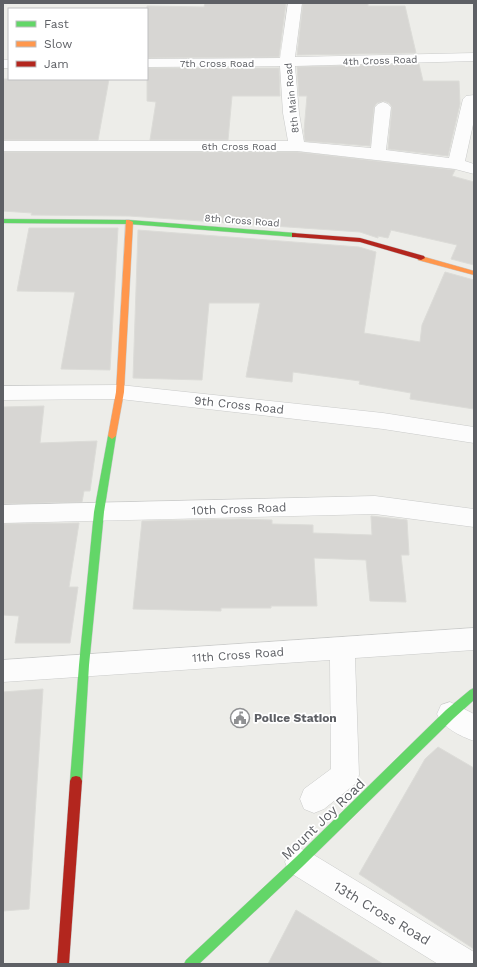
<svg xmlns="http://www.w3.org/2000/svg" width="477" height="967" font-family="'Work Sans',sans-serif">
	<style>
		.building { fill: #d7d6d3; stroke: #dcdcd8 }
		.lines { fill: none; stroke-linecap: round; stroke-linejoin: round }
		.street-casing { stroke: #cacbca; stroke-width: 1 }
		.fast-casing { stroke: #c8c9c9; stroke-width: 1 }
		.slow-casing { stroke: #c8c9c9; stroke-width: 1 }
		.jam-casing { stroke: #c8c9c9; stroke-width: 1 }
		.street { fill: #fcfcfc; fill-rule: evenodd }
		.fast { fill: #63d668; fill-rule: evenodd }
		.slow { fill: #ff974d; fill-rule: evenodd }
		.jam { fill: #b3261e; fill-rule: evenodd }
		.labels { text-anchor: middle; stroke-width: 3.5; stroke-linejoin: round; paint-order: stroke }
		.far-street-label { font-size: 10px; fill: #5e6065; stroke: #fff }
		.street-label { font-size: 12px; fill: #5e6065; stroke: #fff }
		.poi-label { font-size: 12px; font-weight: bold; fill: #5e6065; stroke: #fff; text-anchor: start }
		.near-street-label { font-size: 14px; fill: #5e6065; stroke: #fff }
	</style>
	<rect width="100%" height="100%" fill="#edede9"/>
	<g class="building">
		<polygon points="205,3 286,3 279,57 147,58 147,6 204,7"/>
		<polygon points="303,3 368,3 368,6 405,6 416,53 297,55"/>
		<polygon points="419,64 423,81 459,81 460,104 448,156 388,149 392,107 389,103 384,101 377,103 374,107 370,146 305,141 304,131 307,96 299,96 297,67"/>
		<polygon points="147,68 279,68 280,96 232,96 228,140 150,140 156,102 147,101"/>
		<polygon points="3,79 109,79 98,140 3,140"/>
		<polygon points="3,152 297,152 455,170 452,176 474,182 474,265 451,259 457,245 391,230 388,238 378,236 378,238 360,232 129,216 31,215 32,213 3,211"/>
		<polygon points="29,228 118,228 110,370 61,369 75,292 17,291"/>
		<polygon points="138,230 359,247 376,252 364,333 420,342 422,325 445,272 474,280 474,409 410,399 411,393 359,384 360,381 293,372 292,382 246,377 260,303 209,303 202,380 133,378"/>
		<polygon points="44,406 40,443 97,441 90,491 84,491 82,502 3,504 3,407"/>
		<polygon points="371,516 407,520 409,555 401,555 406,602 370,601 366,560 314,558 317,606 271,606 271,608 221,608 221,611 133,609 142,521 242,519 272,520 272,524 313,525 313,533 372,535"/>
		<polygon points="79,523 69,587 78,587 70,643 15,643 19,616 3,615 3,524"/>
		<polygon points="43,689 29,909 3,911 3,692"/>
		<polygon points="438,747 474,768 474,949 359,874 425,759"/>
		<polygon points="296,910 383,964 268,964"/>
	</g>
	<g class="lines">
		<defs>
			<g id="street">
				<polygon points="288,3 302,3 295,57 474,53 474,61 295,66 299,113 304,142 371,148 375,107 378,104 383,102 388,104 391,107 386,150 449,158 463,99 466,96 474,95 474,120 465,161 474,164 474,174 455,169 297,151 3,151 3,141 288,141 283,113 280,66 147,67 147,59 280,58"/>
				<rect x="3" y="60" width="6" height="8"/>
				<polygon points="120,385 383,413 474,427 474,443 383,429 120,399 3,400 3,386"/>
				<polygon points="375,496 474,509 474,527 375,514 3,523 3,505"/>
				<polygon points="474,628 474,650 355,658 359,775 355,784 324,809 314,813 304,809 300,799 304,789 331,769 330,660 3,682 3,660"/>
				<path d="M450 702 474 714V741C460 736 443 728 437 714L441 705Z"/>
				<polygon points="299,848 309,852 474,952 474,964 438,964 289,872 285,862 289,852"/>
			</g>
			<g id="fast">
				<polygon points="3,219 129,220 295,233 299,235 295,237 129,224 3,223"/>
				<polygon points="112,433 116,436 104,512 89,665 82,781 80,785 76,786 72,785 70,781 79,665 94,512 108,436"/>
				<polygon points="474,688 474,700 454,718 303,866 199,964 184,964 186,960 295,858 446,710 470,690"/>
			</g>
			<g id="slow">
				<polygon points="126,220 129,220 133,222 124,392 116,436 112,439 108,436 116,392"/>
				<polygon points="418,256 421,256 474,271 474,275 418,260"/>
			</g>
			<g id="jam">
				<polygon points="292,233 360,238 424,256 425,258 421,260 360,242 295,237 292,237"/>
				<polygon points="76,776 80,777 82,781 69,964 57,964 70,781 72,777"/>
			</g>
		</defs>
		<use href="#street" class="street-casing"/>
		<use href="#fast" class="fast-casing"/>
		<use href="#slow" class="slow-casing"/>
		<use href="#jam" class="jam-casing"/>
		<use href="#street" class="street"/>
		<use href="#fast" class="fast"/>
		<use href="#slow" class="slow"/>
		<use href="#jam" class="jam"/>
	</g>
	<defs>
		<symbol id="civic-ring" viewBox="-11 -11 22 22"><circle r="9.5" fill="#fff" stroke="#909193" stroke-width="1.5"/><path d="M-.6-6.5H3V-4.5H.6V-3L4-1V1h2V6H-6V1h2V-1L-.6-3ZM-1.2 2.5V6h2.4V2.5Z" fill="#909193"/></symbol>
	</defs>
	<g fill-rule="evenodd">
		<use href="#civic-ring" x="229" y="707" width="22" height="22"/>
	</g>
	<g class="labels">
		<g class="far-street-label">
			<text transform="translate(380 60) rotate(-2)" y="4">4th Cross Road</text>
			<text x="217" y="67">7th Cross Road</text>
			<text transform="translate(291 98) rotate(-96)" y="4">8th Main Road</text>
			<text x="239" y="150">6th Cross Road</text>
			<text transform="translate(242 220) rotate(4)" y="4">8th Cross Road</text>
		</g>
		<g class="street-label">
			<text transform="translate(239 405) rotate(6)" y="4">9th Cross Road</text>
			<text transform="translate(239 509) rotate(-2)" y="4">10th Cross Road</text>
			<text transform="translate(238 655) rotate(-4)" y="4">11th Cross Road</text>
		</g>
		<g class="poi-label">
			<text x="254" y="722">Police Station</text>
		</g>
		<g class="near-street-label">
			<text transform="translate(323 819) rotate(-44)" y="5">Mount Joy Road</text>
			<text transform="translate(382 913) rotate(31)" y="5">13th Cross Road</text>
		</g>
	</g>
	<rect width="477" height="967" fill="none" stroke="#5e6065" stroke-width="8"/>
	<rect x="8" y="8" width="140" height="72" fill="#ffffff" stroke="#bfbfc1"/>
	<rect x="16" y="21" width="20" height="6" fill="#63d668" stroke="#bfbfc1"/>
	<text x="44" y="28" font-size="12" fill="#5e6065">Fast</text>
	<rect x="16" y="41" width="20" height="6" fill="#ff974d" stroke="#bfbfc1"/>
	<text x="44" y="48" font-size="12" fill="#5e6065">Slow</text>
	<rect x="16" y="61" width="20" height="6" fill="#b3261e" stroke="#bfbfc1"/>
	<text x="44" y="68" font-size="12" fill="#5e6065">Jam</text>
</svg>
